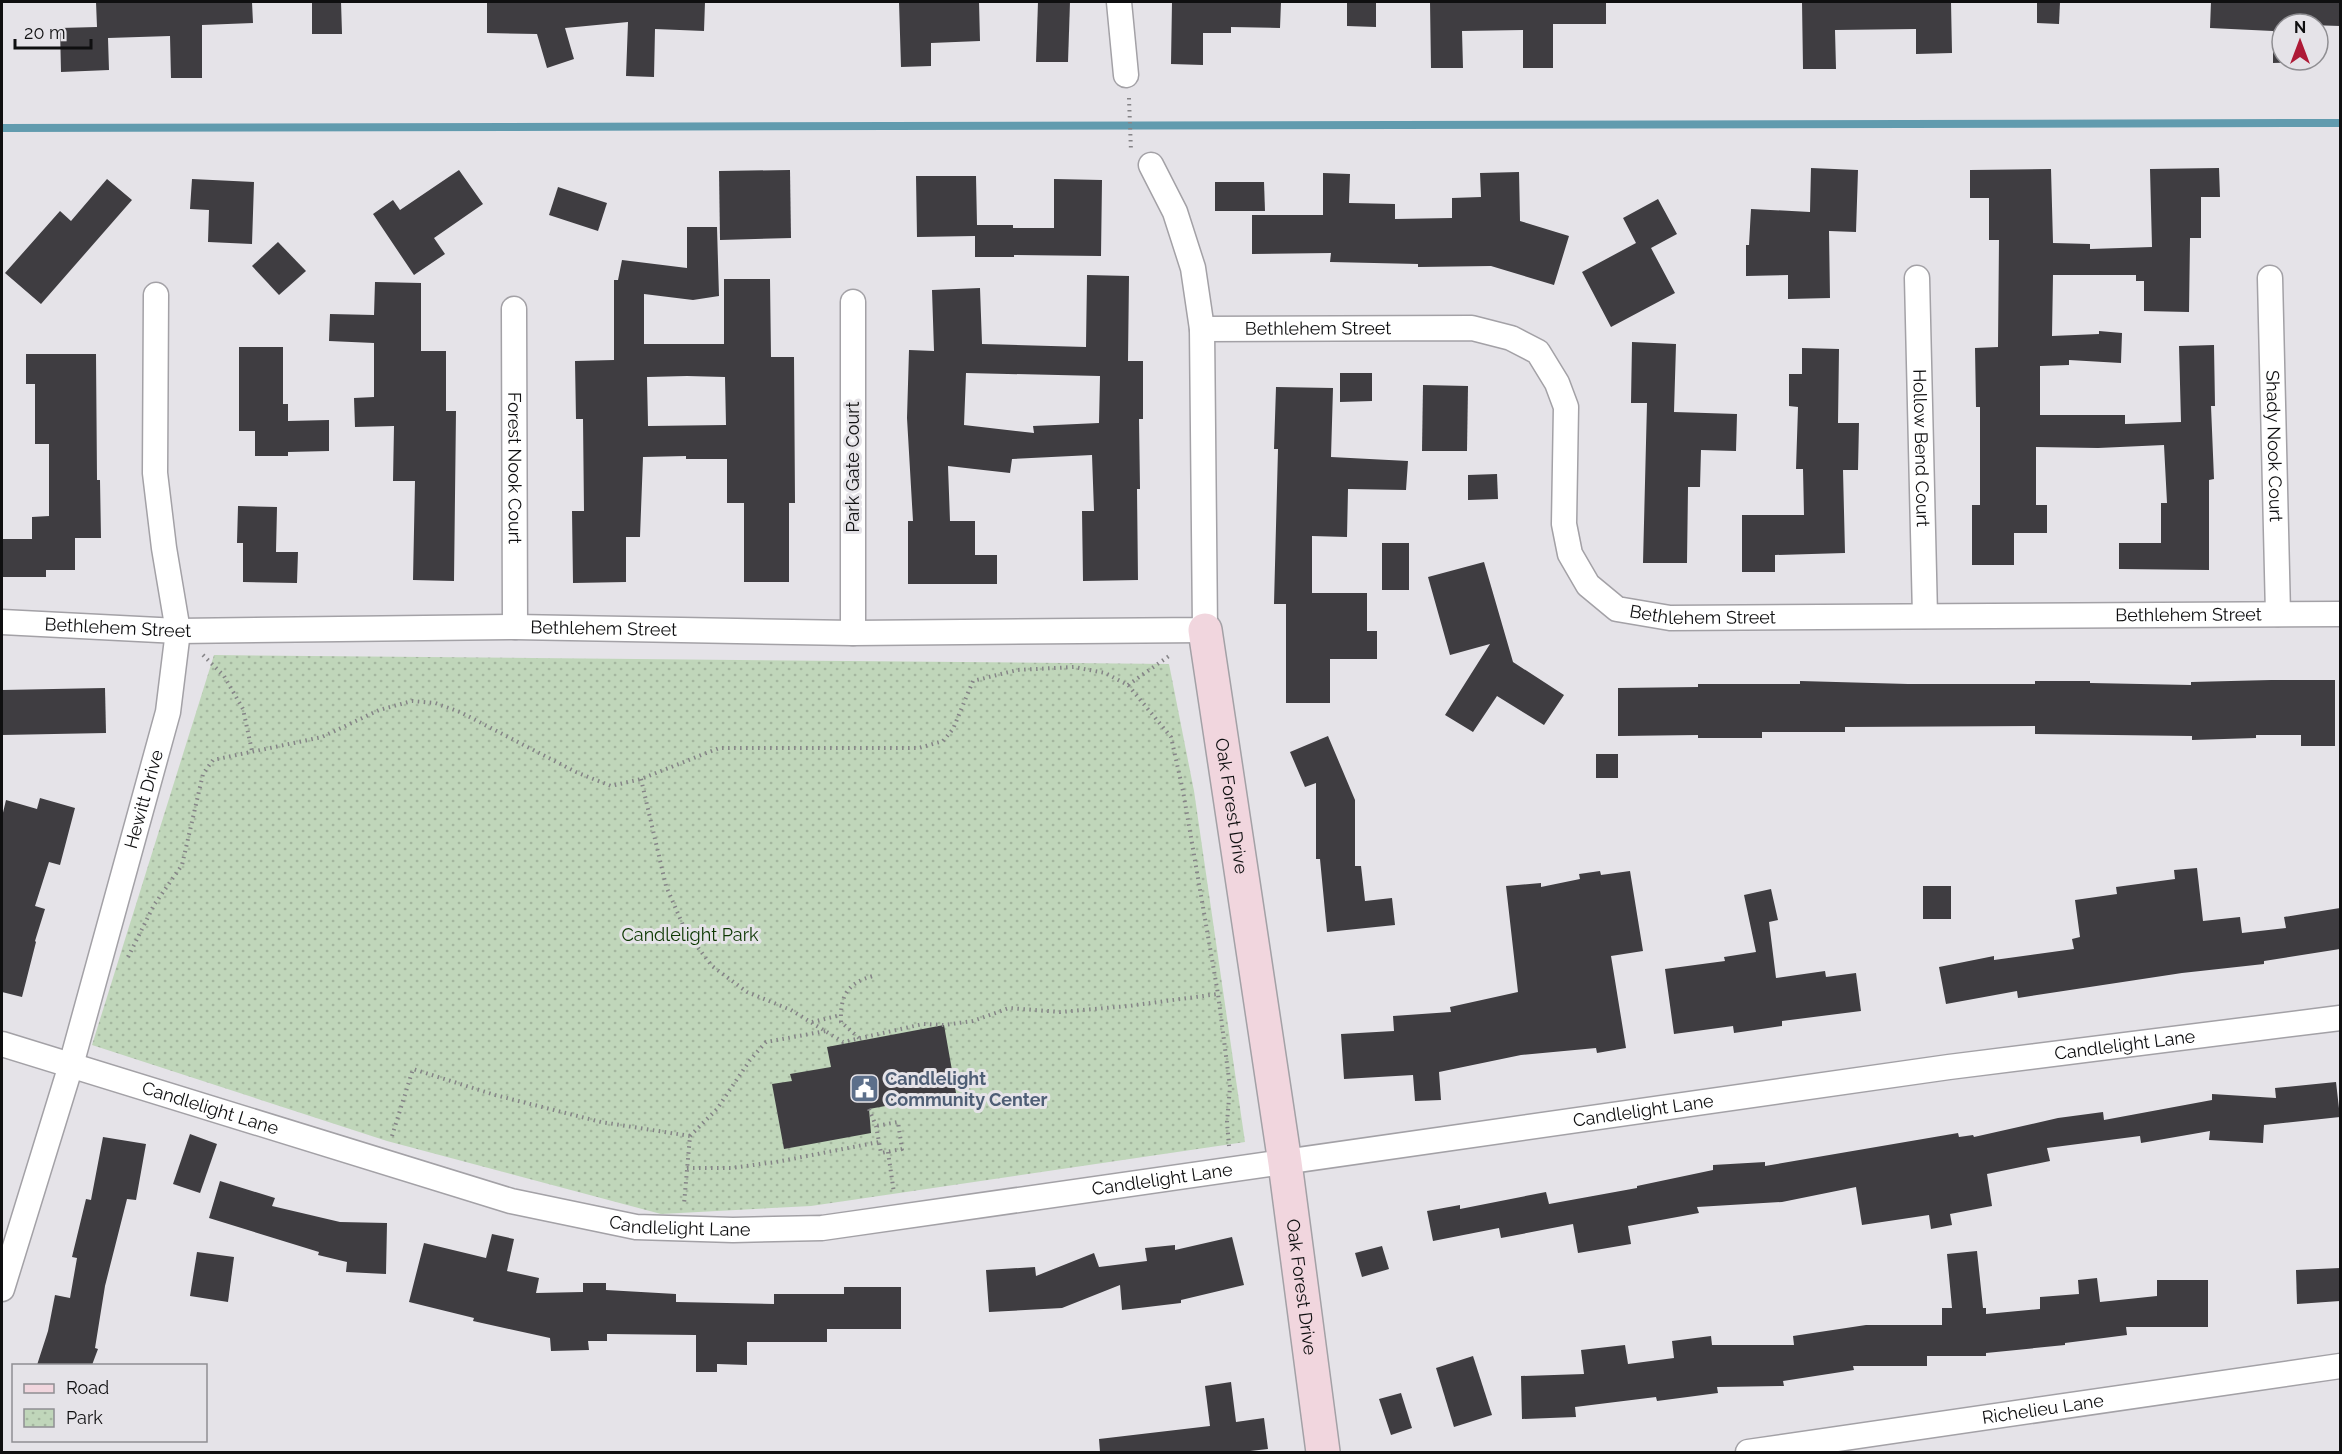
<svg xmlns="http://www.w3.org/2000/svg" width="2342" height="1454" font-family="Raleway,sans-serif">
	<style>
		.park { fill: url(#park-dots) }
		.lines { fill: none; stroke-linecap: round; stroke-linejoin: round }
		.stream { stroke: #619bae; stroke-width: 8 }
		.building { fill: #3f3d41; fill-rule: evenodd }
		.street-casing { stroke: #a3a1a6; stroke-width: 27 }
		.secondary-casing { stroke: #a3a1a6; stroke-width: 36 }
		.path { stroke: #858487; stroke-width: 4; stroke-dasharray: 1.5 4.5; stroke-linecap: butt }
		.street { stroke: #fff; stroke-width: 24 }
		.secondary { stroke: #f1d6de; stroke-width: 33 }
		.labels { text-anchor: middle; stroke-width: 6; stroke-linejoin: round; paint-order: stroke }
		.street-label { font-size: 18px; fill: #0f0f10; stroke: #e5e3e8 }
		.park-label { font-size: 18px; fill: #0c3700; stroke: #e5e3e8 }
		.service-label { font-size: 18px; font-weight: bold; fill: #4e5e75; stroke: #e5e3e8; text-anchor: start }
	</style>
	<defs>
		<pattern id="park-dots" width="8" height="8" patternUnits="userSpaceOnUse" patternTransform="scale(1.5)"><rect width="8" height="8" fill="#c0d6ba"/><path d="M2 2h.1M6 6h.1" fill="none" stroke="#a4b69f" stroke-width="1.8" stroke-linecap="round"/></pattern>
	</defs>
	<rect width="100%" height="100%" fill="#e5e3e8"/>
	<polygon class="park" points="214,655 1169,664 1194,791 1245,1142 811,1206 661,1214 387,1141 92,1045"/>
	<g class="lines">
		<polyline class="stream" points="2,128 2340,123"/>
	</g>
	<g class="building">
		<polygon points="96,2 252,2 253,23 202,25 202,78 171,78 170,36 108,38 109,70 61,72 60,28 97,27"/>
		<polygon points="312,2 341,2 342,34 312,34"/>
		<polygon points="487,2 705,2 704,31 655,29 654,77 626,76 628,22 565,28 574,59 547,68 537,34 487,33"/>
		<polygon points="899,2 979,2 980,41 931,43 931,66 901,67"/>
		<polygon points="1038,2 1070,2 1068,62 1036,62"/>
		<polygon points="1172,2 1281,2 1280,28 1231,27 1231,33 1203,33 1203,65 1171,64"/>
		<polygon points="1347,2 1376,2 1376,27 1347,26"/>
		<polygon points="1430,2 1606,2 1606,24 1553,24 1553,68 1523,68 1523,30 1462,31 1463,68 1431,68"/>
		<polygon points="1802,2 1951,2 1952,53 1916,54 1916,29 1835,30 1836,69 1803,69"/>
		<polygon points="2037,2 2060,2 2059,24 2037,23"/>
		<polygon points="2211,2 2340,2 2340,26 2282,24 2282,60 2308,60 2308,62 2273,63 2273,31 2210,28"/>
		<polygon points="1811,168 1858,170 1856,232 1829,231 1830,298 1788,299 1788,275 1746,276 1746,245 1749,245 1751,209 1810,212"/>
		<polygon points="2219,168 2220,197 2201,197 2201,238 2190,238 2189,312 2144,311 2144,281 2136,281 2136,275 2053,275 2052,336 2099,334 2099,331 2122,333 2121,363 2069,360 2069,365 2040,366 2040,415 2125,415 2125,424 2181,422 2179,346 2214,345 2215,406 2211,406 2214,479 2209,480 2209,570 2119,569 2119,543 2161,543 2161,503 2167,503 2164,445 2098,448 2036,447 2036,505 2047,505 2047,533 2014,533 2014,565 1972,565 1972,505 1980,505 1980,407 1976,407 1975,348 1998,347 1999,240 1989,240 1989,198 1970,198 1970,170 2051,169 2053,243 2090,244 2090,249 2152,247 2150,169"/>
		<polygon points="459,170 483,204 434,238 445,254 414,275 373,214 393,200 400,210"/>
		<polygon points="790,170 791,238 720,240 719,171"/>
		<polygon points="1519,172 1520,221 1569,236 1554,285 1491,266 1418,267 1418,264 1330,262 1331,253 1252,254 1252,215 1323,215 1323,173 1350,174 1349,203 1395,204 1395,219 1452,218 1452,198 1481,197 1480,173"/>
		<polygon points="916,176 976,176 977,225 1013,225 1013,228 1054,228 1054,179 1102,180 1101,256 1014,255 1014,257 975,257 975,236 917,237"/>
		<polygon points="107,179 132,200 41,304 5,273 60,211 71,221"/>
		<polygon points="192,179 254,182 252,244 208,242 209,210 190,209"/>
		<polygon points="1215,182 1264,182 1265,211 1215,211"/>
		<polygon points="558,187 607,203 598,231 549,215"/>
		<polygon points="1658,199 1677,234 1651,248 1675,293 1611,327 1582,272 1636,243 1623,218"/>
		<path d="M687 227H717L719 296 693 300 644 294V344H724V279H770L771 357H794L795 503H789V582H744V503H727V459H686V456L643 457 640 537H626V582L573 583 572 511H584L583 419H576L575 361 614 360V280H618L622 260 687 268ZM687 376 725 377 726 425 648 426 647 377Z"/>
		<polygon points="278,242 306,271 279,295 252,266"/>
		<path d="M1087 275 1129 276 1128 361H1143V419H1139L1140 489H1137L1138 580 1083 581 1082 511H1094L1092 455 1012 459 1010 473 948 466 950 521H975V555H997V584H908V521H913L907 418 909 350 934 351 932 290 980 288 982 344 1086 347ZM966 373 1100 376 1099 423 1033 426 1034 433 964 425Z"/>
		<polygon points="375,282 421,283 421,351 446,351 446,411 456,411 454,581 413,580 415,481 393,481 394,426 355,427 354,398 374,397 374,343 329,341 330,314 374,315"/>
		<polygon points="1632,342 1676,344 1674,412 1737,414 1736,451 1701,450 1700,487 1688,487 1687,563 1643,563 1647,403 1631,403"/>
		<polygon points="239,347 283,347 283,404 288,404 288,421 329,420 329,451 288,452 288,456 255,456 255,431 239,431"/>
		<polygon points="1802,348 1839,349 1838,423 1859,423 1858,470 1843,470 1845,553 1775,555 1775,572 1742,572 1742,515 1804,515 1803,469 1796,469 1798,407 1789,406 1789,374 1802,374"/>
		<polygon points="26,354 96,354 97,480 100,480 101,538 75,538 75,570 46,570 46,577 2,577 2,539 32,539 32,517 49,516 49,444 35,444 35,384 26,384"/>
		<polygon points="1340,373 1372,373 1372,401 1340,402"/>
		<polygon points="1423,385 1468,386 1467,451 1422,451"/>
		<polygon points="1276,387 1333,388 1331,457 1408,461 1406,490 1348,489 1347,537 1312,536 1312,593 1367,593 1367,631 1377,631 1377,659 1330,659 1330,703 1286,703 1286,604 1274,604 1278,449 1274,449"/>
		<polygon points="1497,474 1498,499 1468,500 1468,475"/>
		<polygon points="238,506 277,507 276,552 298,552 297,583 243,582 243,543 237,543"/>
		<rect x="1382" y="543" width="27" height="47"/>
		<polygon points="1484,562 1513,662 1564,695 1544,725 1497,696 1473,732 1445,715 1490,644 1450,655 1428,577"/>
		<polygon points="2271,680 2335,680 2335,746 2301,746 2301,735 2256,735 2256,738 2192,740 2192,736 2035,734 2035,726 1845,727 1845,732 1762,732 1762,738 1698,738 1698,735 1618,736 1618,688 1698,687 1698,684 1800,684 1800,681 1908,684 2035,684 2035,681 2090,681 2090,683 2191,685 2191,682"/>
		<polygon points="105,688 106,733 2,735 2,690"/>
		<polygon points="1328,736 1355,800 1355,866 1361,866 1365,901 1392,898 1395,925 1327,932 1320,859 1316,859 1316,783 1305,787 1290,752"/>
		<rect x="1596" y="754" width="22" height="24"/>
		<polygon points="40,798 75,808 60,865 49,862 35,906 45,909 35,941 36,942 22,997 2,992 2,817 6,800 37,809"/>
		<polygon points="2197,868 2203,921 2240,917 2242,933 2286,928 2284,917 2340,908 2340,949 2264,961 2264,964 2182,973 2018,998 2017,991 1946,1004 1939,967 1994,956 1994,960 2074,949 2072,939 2080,937 2075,900 2117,894 2116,887 2175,879 2174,870"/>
		<polygon points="1600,871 1601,875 1630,871 1643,951 1611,956 1626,1048 1597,1053 1596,1048 1521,1055 1439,1072 1441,1100 1415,1101 1413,1075 1344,1079 1341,1034 1394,1031 1393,1016 1451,1012 1450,1007 1518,992 1506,886 1541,883 1541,887 1580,879 1579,874"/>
		<rect x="1923" y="886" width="28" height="33"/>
		<polygon points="1771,889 1778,920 1769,922 1776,978 1825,971 1826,977 1856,973 1861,1011 1782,1021 1782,1026 1734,1033 1733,1026 1674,1034 1665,969 1725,961 1724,957 1756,952 1744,895"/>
		<polygon points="944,1025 956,1093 869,1109 871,1133 784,1149 772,1084 792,1081 790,1074 831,1067 827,1047"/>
		<polygon points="2336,1082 2340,1117 2264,1125 2263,1143 2209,1140 2210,1131 2141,1143 2140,1136 2047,1148 2050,1161 1987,1174 1992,1206 1950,1214 1952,1225 1931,1229 1929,1215 1862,1225 1856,1187 1782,1202 1697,1207 1699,1213 1628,1226 1631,1244 1578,1253 1573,1224 1501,1238 1499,1228 1433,1241 1427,1211 1460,1205 1460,1209 1546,1192 1549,1204 1637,1188 1637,1186 1713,1170 1713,1165 1765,1162 1765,1166 1958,1133 1959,1137 1973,1135 1974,1137 2058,1118 2103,1112 2104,1120 2212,1100 2212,1094 2276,1098 2275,1088"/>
		<polygon points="190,1134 217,1144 200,1193 173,1184"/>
		<polygon points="103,1137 146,1144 136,1200 127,1199 105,1286 95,1348 98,1349 92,1365 37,1365 48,1331 55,1295 70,1298 77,1258 72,1257 86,1199 91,1200"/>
		<polygon points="220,1181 275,1198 272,1206 340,1222 387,1223 386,1274 346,1272 347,1262 318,1255 319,1252 209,1218"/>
		<polygon points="492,1234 514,1239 507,1271 539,1278 536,1293 583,1292 583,1283 606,1283 606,1290 676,1294 676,1302 774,1304 774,1294 844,1294 844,1287 901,1287 901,1329 827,1329 827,1342 747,1342 747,1365 717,1364 717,1372 696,1372 696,1335 607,1334 607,1341 588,1341 589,1350 551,1351 550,1338 473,1321 474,1318 409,1302 424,1243 486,1258"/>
		<polygon points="1232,1237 1244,1285 1181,1300 1181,1303 1122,1310 1120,1285 1062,1308 989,1312 986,1270 1035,1267 1036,1276 1094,1253 1099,1267 1147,1261 1145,1248 1175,1245 1175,1250"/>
		<polygon points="1382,1246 1389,1269 1362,1277 1355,1253"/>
		<polygon points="1977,1251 1983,1308 1986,1308 1986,1314 2040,1309 2040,1297 2079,1294 2078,1280 2097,1278 2100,1302 2157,1296 2157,1280 2208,1280 2208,1327 2126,1327 2127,1335 2065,1343 2065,1345 1986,1353 1986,1356 1927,1356 1927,1366 1853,1366 1854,1370 1783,1381 1784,1386 1717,1387 1718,1393 1657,1401 1656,1397 1575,1407 1576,1417 1522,1419 1521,1376 1584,1374 1581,1350 1625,1345 1628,1364 1674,1358 1672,1341 1711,1336 1712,1345 1794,1345 1793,1336 1866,1325 1942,1325 1942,1308 1952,1308 1947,1254"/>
		<polygon points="197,1252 234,1257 228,1302 190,1296"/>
		<polygon points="2340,1268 2340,1301 2297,1304 2296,1270"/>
		<polygon points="1473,1356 1492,1415 1454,1427 1436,1368"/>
		<polygon points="1231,1382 1236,1422 1264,1418 1268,1449 1241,1452 1100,1452 1099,1439 1210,1426 1205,1386"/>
		<polygon points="1401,1393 1412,1428 1391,1435 1379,1399"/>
	</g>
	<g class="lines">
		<defs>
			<g id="street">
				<polyline points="1119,2 1126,75"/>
				<path id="s1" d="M1917 278 1925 616"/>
				<path id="s2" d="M2270 278 2278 614"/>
				<polyline points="853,302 853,633"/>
				<path id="s3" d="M514 309 515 627"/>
				<path id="s4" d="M1202 329 1472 328 1511 338 1538 352 1557 383 1566 407 1564 524 1570 554 1588 585 1617 609 1670 618 2340 614"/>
				<path id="s5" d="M2 622 178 631 515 627 853 633 1205 630 1202 329 1193 268 1175 212 1151 165"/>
				<path id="s6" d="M2 1044 511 1201 636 1227 733 1230 822 1228 1949 1067 2340 1018"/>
				<path id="s7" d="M2 1289 71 1065 168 712 178 631 164 548 155 473 156 295"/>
				<path id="s8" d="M1748 1452 2340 1366"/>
			</g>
			<g id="secondary">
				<path id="s9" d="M1205 630 1285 1163 1323 1452"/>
			</g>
		</defs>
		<use href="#street" class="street-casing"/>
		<use href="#secondary" class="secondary-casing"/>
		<g class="path">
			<polyline points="1129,98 1131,151"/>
			<polyline points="203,655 224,676 243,709 252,751"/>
			<polyline points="1128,685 1169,656"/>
			<polyline points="641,779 666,886 686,932 712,966 747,992 791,1010 843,1042 923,1024 944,1025 973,1021 1009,1008 1060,1012 1128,1006 1218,994"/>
			<polyline points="128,957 154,905 182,865 203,774 213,760 322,737 379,710 412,701 435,703 460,712 576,772 611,786 641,779 719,748 919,748 943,741 953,729 973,681 1017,670 1074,667 1105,673 1128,685 1171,737 1183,791 1218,994 1230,1087 1227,1122 1229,1146"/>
			<polyline points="812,1022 841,1015"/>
			<path d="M859 1038 841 1022C840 996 847 983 873 976"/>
			<polyline points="869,1109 876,1126 881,1153 902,1149 898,1122 876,1126"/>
			<polyline points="392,1136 413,1069 495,1095 601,1122 690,1136 684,1204"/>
			<polyline points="690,1136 717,1109 750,1060 766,1042 826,1031"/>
			<polyline points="888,1152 894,1193"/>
			<polyline points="687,1168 731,1168 776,1162 879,1142"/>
		</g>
		<use href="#street" class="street"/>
		<use href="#secondary" class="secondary"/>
	</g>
	<defs>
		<symbol id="civic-square" viewBox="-11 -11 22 22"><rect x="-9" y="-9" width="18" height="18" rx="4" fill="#5c6f8a" stroke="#e5e3e8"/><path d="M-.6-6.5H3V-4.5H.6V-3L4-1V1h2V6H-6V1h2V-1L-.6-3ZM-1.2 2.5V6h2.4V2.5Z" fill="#fff"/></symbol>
	</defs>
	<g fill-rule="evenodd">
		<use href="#civic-square" x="848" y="1072" width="33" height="33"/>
	</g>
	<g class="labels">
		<g class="street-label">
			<text dy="6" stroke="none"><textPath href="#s4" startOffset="116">Bethlehem Street</textPath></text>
			<text dy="6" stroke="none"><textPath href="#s2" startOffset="168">Shady Nook Court</textPath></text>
			<text dy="6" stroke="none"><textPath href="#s1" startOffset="170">Hollow Bend Court</textPath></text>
			<text transform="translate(853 467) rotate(-90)" y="6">Park Gate Court</text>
			<text dy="6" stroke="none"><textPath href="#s3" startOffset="159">Forest Nook Court</textPath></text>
			<text dy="6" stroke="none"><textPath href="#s4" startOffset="710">Bethlehem Street</textPath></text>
			<text dy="6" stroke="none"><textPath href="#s4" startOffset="1196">Bethlehem Street</textPath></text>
			<text dy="6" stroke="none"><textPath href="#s5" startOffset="116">Bethlehem Street</textPath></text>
			<text dy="6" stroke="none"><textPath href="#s5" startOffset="602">Bethlehem Street</textPath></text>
			<text dy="6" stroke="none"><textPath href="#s7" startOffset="510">Hewitt Drive</textPath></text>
			<text dy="6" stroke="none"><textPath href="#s9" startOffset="178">Oak Forest Drive</textPath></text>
			<text dy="6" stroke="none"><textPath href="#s6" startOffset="2162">Candlelight Lane</textPath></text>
			<text dy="6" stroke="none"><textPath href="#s6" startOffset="218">Candlelight Lane</textPath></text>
			<text dy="6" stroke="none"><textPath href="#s6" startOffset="1676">Candlelight Lane</textPath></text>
			<text dy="6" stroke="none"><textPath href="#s6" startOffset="1190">Candlelight Lane</textPath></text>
			<text dy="6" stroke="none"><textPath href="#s6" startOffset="704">Candlelight Lane</textPath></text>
			<text dy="6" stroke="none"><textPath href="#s9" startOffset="664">Oak Forest Drive</textPath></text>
			<text dy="6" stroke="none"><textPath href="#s8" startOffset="298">Richelieu Lane</textPath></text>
		</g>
		<g class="park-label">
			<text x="690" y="941">Candlelight Park</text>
		</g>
		<g class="service-label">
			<text x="885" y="1085">Candlelight<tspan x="885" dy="21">Community Center</tspan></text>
		</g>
	</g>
	<rect width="2342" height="1454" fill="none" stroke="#0f0f10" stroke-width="6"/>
	<rect x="12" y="1364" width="195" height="78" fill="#e5e3e8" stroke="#8f8e92" stroke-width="1.5"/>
	<rect x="24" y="1384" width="30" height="9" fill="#f1d6de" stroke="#8f8e92" stroke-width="1.5"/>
	<text x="66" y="1394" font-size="18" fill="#0f0f10">Road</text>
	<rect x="24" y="1409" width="30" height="18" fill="url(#park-dots)" stroke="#8f8e92" stroke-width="1.5"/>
	<text x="66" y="1424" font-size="18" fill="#0f0f10">Park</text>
	<g transform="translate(2300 42)"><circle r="28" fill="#e5e3e8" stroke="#8f8e92" stroke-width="1.5"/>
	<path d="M0-4.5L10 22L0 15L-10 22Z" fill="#ae1a36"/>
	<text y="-9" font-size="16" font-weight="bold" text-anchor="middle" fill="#0f0f10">N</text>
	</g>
	<path d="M15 39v9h76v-9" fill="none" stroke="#0f0f10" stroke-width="3"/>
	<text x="24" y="39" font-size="18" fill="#0f0f10" stroke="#e5e3e8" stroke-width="4.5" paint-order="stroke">20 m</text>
</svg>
